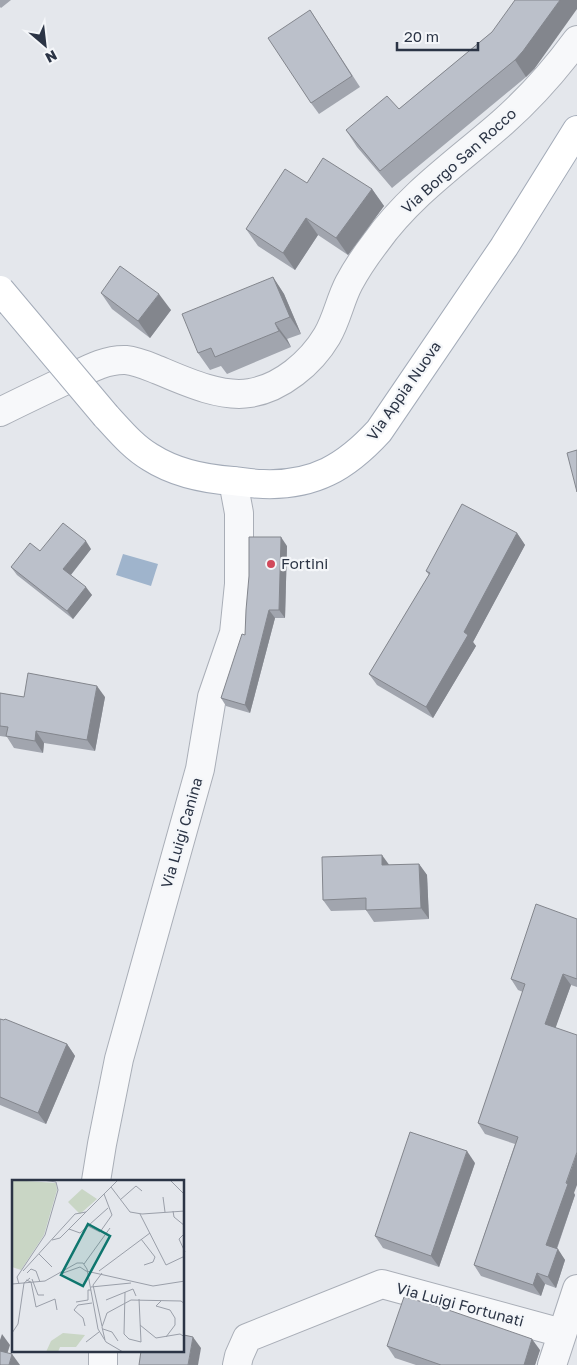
<svg xmlns="http://www.w3.org/2000/svg" width="577" height="1365" font-family="'Golos Text',sans-serif">
	<style>
		.water { fill: #9fb4cc }
		.lines { fill: none; stroke-linecap: round; stroke-linejoin: round }
		.minor-casing { stroke: #a9aeb7; stroke-width: 30 }
		.major-casing { stroke: #a3abb8; stroke-width: 30 }
		.minor { stroke: #f7f8fa; stroke-width: 28 }
		.major { stroke: #fff; stroke-width: 28 }
		.major-bridge-casing { stroke: #a3abb8; stroke-width: 30; stroke-linecap: butt }
		.major-bridge { stroke: #fff; stroke-width: 28 }
		.wall { fill: #a1a5ae }
		.shaded-wall { fill: #83868d }
		.building { fill: #bbc0ca; stroke: #83868d }
		.poi-dot { fill: #d1495b; stroke: #f4f6f9; stroke-width: 2 }
		.labels { text-anchor: middle; stroke-width: 4.5; stroke-linejoin: round; paint-order: stroke }
		.street-label { font-size: 15px; fill: #2b3445; stroke: #f4f6f9 }
		.poi-label { font-size: 15px; fill: #2b3445; stroke: #f4f6f9; text-anchor: start }
		.inset-road { fill: none; stroke: #9a9fa9; stroke-width: 1 }
		.view { fill: #0f766e; fill-opacity: 0.15; stroke: #0f766e; stroke-width: 2.5 }
		.inset-edge { fill: none; stroke: #2b3445; stroke-width: 2.5 }
	</style>
	<rect width="100%" height="100%" fill="#e4e7ec"/>
	<polygon class="water" points="123,554 158,564 151,586 116,575"/>
	<g class="lines">
		<defs>
			<g id="minor">
				<path d="M0 412C20 402 41 392 62 382 82 373 103 359 126 360 137 361 148 366 158 370 184 381 221 398 250 393 281 388 311 363 327 336 337 319 340 300 349 283 357 268 366 255 376 242 410 194 460 160 503 122 531 97 555 70 577 40"/>
				<polyline points="96,1181 102,1144 119,1059 200,769 212,697 234,633 239,584 239,513 233,481"/>
				<polyline points="103,1351 103,1365"/>
				<polyline points="237,1365 239,1356 247,1338 382,1284 562,1333"/>
				<polyline points="552,1365 577,1289"/>
			</g>
			<path id="major" d="M106 416C120 431 133 447 150 457 175 473 204 479 233 481 243 482 253 484 263 484 314 486 346 467 379 431L504 247 577 130"/>
		</defs>
		<use href="#minor" class="minor-casing"/>
		<use href="#major" class="major-casing"/>
		<use href="#minor" class="minor"/>
		<use href="#major" class="major"/>
		<defs>
			<polyline id="major-bridge" points="0,290 106,416"/>
		</defs>
		<use href="#major-bridge" class="major-bridge-casing"/>
		<use href="#major-bridge" class="major-bridge"/>
	</g>
	<g class="wall">
		<polygon points="0,0 11,0 1,8 0,7"/>
		<polygon points="310,10 360,87 319,114 311,103"/>
		<polygon points="492,32 535,68 526,77 392,188 357,147 346,130 399,109"/>
		<polygon points="372,189 384,206 348,255 318,235 295,270 258,246 246,229"/>
		<polygon points="273,277 284,294 301,334 287,339 291,347 227,374 221,366 210,370 198,353"/>
		<polygon points="101,293 171,310 150,338 112,309"/>
		<polygon points="517,533 525,545 473,642 476,646 433,718 377,685 369,674 429,575 426,571"/>
		<polygon points="287,546 285,618 275,618 250,713 226,706 221,698 245,635"/>
		<polygon points="91,549 71,575 92,595 73,619 17,575 11,567 40,551"/>
		<polygon points="0,693 24,697 105,697 95,751 44,743 43,753 14,748 7,737 0,736"/>
		<polygon points="419,864 427,875 429,919 374,922 366,910 331,911 323,900 389,865"/>
		<polygon points="577,919 577,987 571,985 555,1028 574,1193 575,1195 557,1249 565,1260 556,1288 545,1284 541,1296 481,1276 474,1265 515,1144 485,1134 478,1123 523,992 518,990 511,979"/>
		<polygon points="0,1019 67,1044 75,1056 46,1124 0,1105"/>
		<polygon points="475,1163 439,1267 383,1248 375,1236"/>
		<polygon points="387,1346 540,1350 535,1365 416,1365 395,1358"/>
	</g>
	<g class="shaded-wall">
		<polygon points="560,0 577,0 577,9 535,68 526,77 515,60"/>
		<polygon points="372,189 384,206 348,255 336,238"/>
		<polygon points="306,218 318,235 295,270 283,253"/>
		<polygon points="273,277 284,294 301,334 290,317"/>
		<polygon points="159,294 171,310 150,338 138,321"/>
		<polygon points="275,323 287,339 291,347 279,331"/>
		<polygon points="517,533 525,545 473,642 476,646 433,718 426,707 464,632"/>
		<polygon points="281,537 287,546 285,618 279,610"/>
		<polygon points="86,541 91,549 69,577 63,569"/>
		<polygon points="86,587 92,595 73,619 67,611"/>
		<polygon points="269,610 275,618 250,713 245,705"/>
		<polygon points="97,686 105,697 95,751 87,740"/>
		<polygon points="36,731 44,743 43,753 35,741"/>
		<polygon points="382,855 390,866 382,865"/>
		<polygon points="419,864 427,875 429,919 421,908"/>
		<polygon points="563,974 571,985 553,1035 545,1024"/>
		<polygon points="67,1044 75,1056 46,1124 38,1113"/>
		<polygon points="467,1151 475,1163 439,1267 431,1256"/>
		<polygon points="577,1152 577,1185 574,1193 575,1195 554,1256 546,1245"/>
		<polygon points="558,1249 565,1260 556,1288 548,1277"/>
		<polygon points="537,1273 545,1284 541,1296 533,1285"/>
		<polygon points="2,1334 10,1345 5,1361 0,1354 0,1340"/>
		<polygon points="193,1337 201,1348 198,1365 188,1365"/>
		<polygon points="532,1339 540,1350 535,1365 524,1365"/>
		<polygon points="12,1354 20,1365 9,1365"/>
	</g>
	<g class="building">
		<polygon points="515,0 560,0 523,51 515,60 380,171 346,130 387,96 399,109 492,32"/>
		<polygon points="310,10 352,76 311,103 268,38"/>
		<polygon points="323,158 372,189 336,238 306,218 283,253 246,229 285,169 307,183"/>
		<polygon points="120,266 159,294 138,321 101,293"/>
		<polygon points="273,277 290,317 275,323 279,331 215,357 211,348 198,353 182,314"/>
		<polygon points="577,450 577,492 567,453"/>
		<polygon points="462,504 517,533 464,632 468,635 426,707 369,674 430,573 426,571"/>
		<polygon points="63,523 86,541 63,569 86,587 67,611 11,567 30,543 40,551"/>
		<polygon points="249,537 281,537 279,610 269,610 245,705 221,698 242,634 245,635 246,610 249,576"/>
		<polygon points="28,673 97,686 87,740 36,731 35,741 6,736 8,727 0,726 0,693 24,697"/>
		<polygon points="382,855 382,865 419,864 421,908 366,910 366,898 323,900 322,857"/>
		<polygon points="536,904 577,919 577,979 563,974 545,1024 577,1035 577,1152 566,1183 568,1184 546,1245 558,1249 548,1277 537,1273 533,1285 474,1265 518,1137 478,1123 525,984 511,979"/>
		<polygon points="0,1019 4,1020 5,1019 67,1044 38,1113 0,1097"/>
		<polygon points="410,1132 467,1151 431,1256 375,1236"/>
		<polygon points="404,1297 434,1305 532,1339 524,1365 441,1365 387,1346"/>
		<polygon points="184,1335 193,1337 188,1365 139,1365 141,1351 184,1351"/>
		<polygon points="0,1351 12,1354 9,1365 0,1365"/>
	</g>
	<circle class="poi-dot" cx="271" cy="564" r="5"/>
	<g class="labels">
		<g class="street-label">
			<text transform="translate(459 161) rotate(-42)" y="5">Via Borgo San Rocco</text>
			<text transform="translate(404 391) rotate(-55)" y="5">Via Appia Nuova</text>
			<text transform="translate(182 833) rotate(-74)" y="5">Via Luigi Canina</text>
			<text transform="translate(460 1305) rotate(15)" y="5">Via Luigi Fortunati</text>
		</g>
		<g class="poi-label">
			<text x="281" y="569">Fortini</text>
		</g>
	</g>
	<g transform="translate(12 1180)">
		<rect width="172" height="172" fill="#e4e7ec"/>
		<path d="M0 0 44 3 45 10 32 55 9 90 0 87ZM70 9 85 19 68 34 56 22ZM51 153 73 155 64 167H48L46 172H34L39 161Z" fill="#c9d6c5"/>
		<path class="inset-road" d="M158 0 173 15M99 7 118 32 130 34 173 31M151 17 153 32M108 20 124 6 130 11M161 31 162 37 173 46M128 34 154 85 173 76M76 46 88 52 100 35 92 14M57 49 68 53 96 28M173 53 167 59 173 72M129 59 143 77 141 82 132 85M40 60 48 58 106 0M27 74 40 87M72 84 98 48M11 91 63 34 74 32M87 91 138 53M15 93 19 89 24 91 28 102M51 93 68 87 74 91 141 106 173 101M20 99 26 115H32M14 100 19 102 24 127 43 119 45 130M0 104 33 101 65 83H71L75 89 86 149 94 162 111 172M7 104 5 97 33 55 46 10 44 2 31 0M79 107 119 103M113 112 112 154 117 159 129 162 127 119M94 120 121 109 124 116M149 121 144 126 158 130 163 138V145L154 157M64 122 76 120V110H79M128 145 144 158 168 154 173 157M73 146 71 138 62 130 66 125 80 123M90 146 81 105 90 93M91 149 100 152 106 161M0 153 6 144 12 103 18 98M93 160 90 147 95 133 119 120 169 121 173 124M74 162 87 152"/>
		<path class="view" d="M76 44 98 56 71 106 49 95Z"/>
		<rect width="172" height="172" class="inset-edge"/>
	</g>
	<g transform="translate(45 45) rotate(152)" stroke="#f4f6f9" stroke-width="4" paint-order="stroke">
	<path d="M0-4L9 19L0 12L-9 19Z" fill="#2b3445"/>
	<text y="-8" font-size="14" font-weight="bold" text-anchor="middle" fill="#2b3445">N</text>
	</g>
	<path d="M397 42v8h81v-8" fill="none" stroke="#2b3445" stroke-width="2.5"/>
	<text x="404" y="42" font-size="15" fill="#2b3445" stroke="#f4f6f9" stroke-width="4" paint-order="stroke">20 m</text>
</svg>
